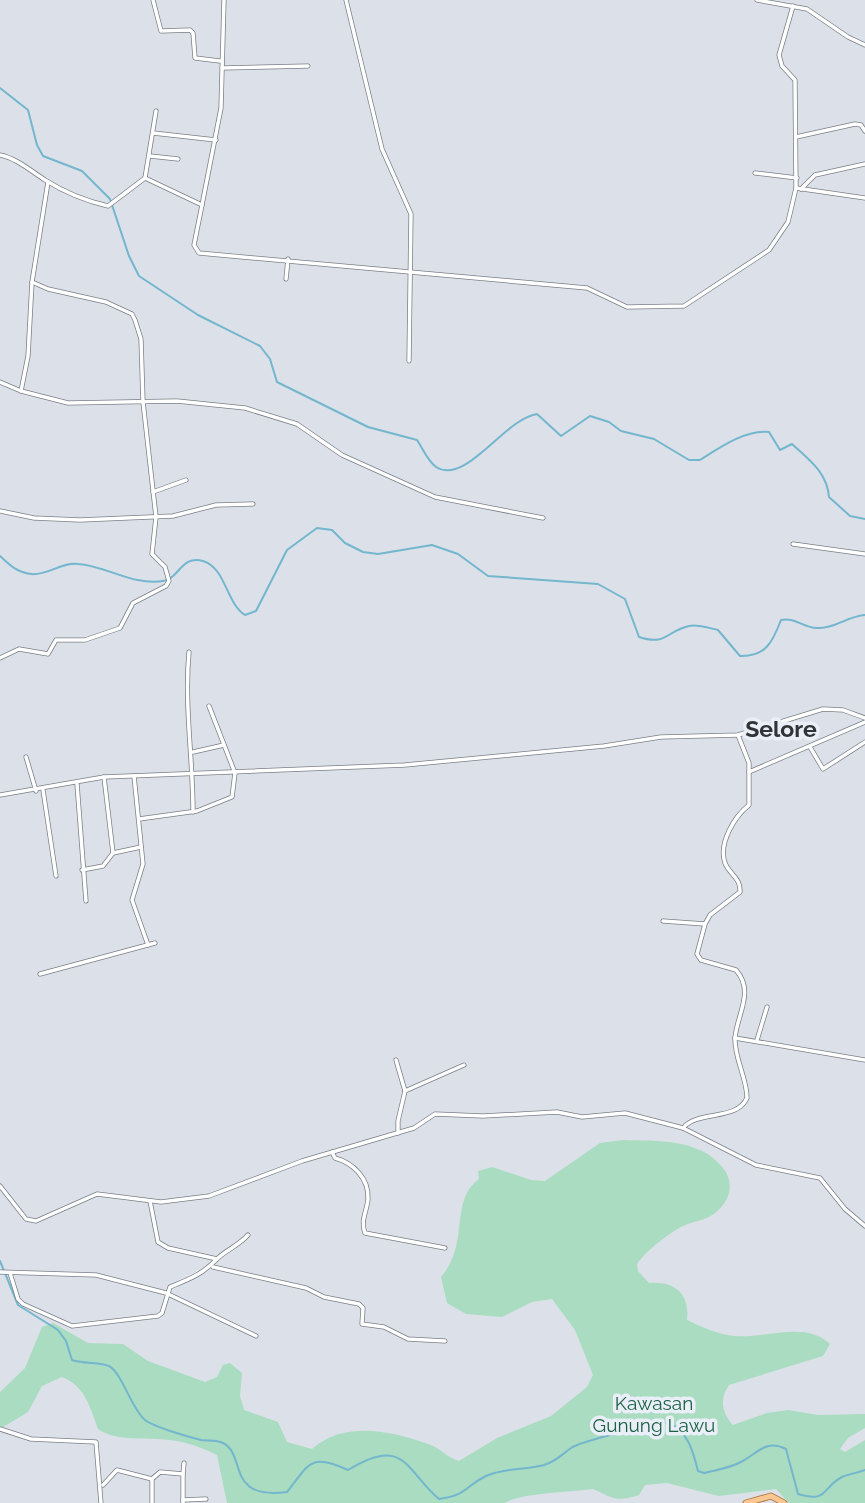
<svg xmlns="http://www.w3.org/2000/svg" width="865" height="1503" font-family="Raleway,sans-serif">
	<style>
		.green { fill: #a9dcc1 }
		.lines { fill: none; stroke-linecap: round; stroke-linejoin: round }
		.stream { stroke: #73b6cd; stroke-width: 2 }
		.minor-casing { stroke: #7a7f86; stroke-width: 5 }
		.major-casing { stroke: #b17b44; stroke-width: 7 }
		.minor { stroke: #fff; stroke-width: 3.5 }
		.major { stroke: #fac793; stroke-width: 5 }
		.labels { text-anchor: middle; stroke-width: 7; stroke-linejoin: round; paint-order: stroke }
		.park-label { font-size: 19px; fill: #1c6144; stroke: #e9eef7 }
		.quarter-label { font-size: 23px; font-weight: bold; fill: #313336; stroke: #e9eef7 }
	</style>
	<rect width="100%" height="100%" fill="#dce1e9"/>
	<path class="green" d="M623 1140C656 1141 700 1138 723 1168 737 1186 728 1206 709 1217 701 1221 691 1222 683 1226 668 1234 647 1250 637 1264L638 1271 649 1283C675 1281 690 1294 687 1320 701 1327 718 1334 734 1336 765 1339 805 1320 830 1344L823 1356 729 1385C719 1399 722 1413 733 1425L767 1413 788 1410 818 1415 865 1414V1428L848 1438 840 1449 845 1452 865 1440V1503H789L776 1489 719 1496 667 1483 645 1485 639 1495C614 1503 612 1497 593 1489 571 1492 520 1493 505 1503H227L217 1455C204 1448 183 1441 169 1440 149 1437 115 1442 98 1429 90 1407 85 1386 62 1377L42 1386 28 1412 0 1429V1392L25 1368 42 1327 53 1323 88 1343 123 1344 148 1361 205 1382 217 1377 223 1365 230 1363 242 1373 240 1396 244 1410 278 1422 287 1442 312 1449C345 1420 392 1431 431 1445 441 1449 448 1458 459 1461L497 1438 551 1416 587 1387 593 1375 575 1330 552 1299 532 1302 502 1317 466 1314 447 1303 441 1277C470 1244 449 1200 479 1179L478 1171 492 1167 531 1180 545 1181 600 1143Z"/>
	<g class="lines">
		<g class="stream">
			<path d="M0 88 28 110 37 145 43 156 82 171 110 199 129 256 139 276 198 315 260 346 270 359 277 382 368 427 417 440C423 449 427 460 436 467 466 486 504 419 537 414L561 436 590 416 609 422 621 431 654 439 689 460H700C719 448 744 430 769 432L780 450 792 444C809 460 827 472 829 497L850 516 865 519"/>
			<path d="M0 556C10 565 16 572 31 574 47 576 61 562 78 564 107 566 133 586 163 581 180 578 181 555 203 561 226 568 226 603 245 615L256 611 287 550 317 528 332 530 345 543 363 552 378 554 432 545 458 554 488 576 598 584 625 599 639 637C667 646 666 631 689 626 697 624 709 628 718 630L740 656C766 657 773 641 781 620 796 617 803 628 817 628 834 629 848 616 865 615"/>
			<path d="M0 1261 18 1305 58 1330 66 1341 72 1360C84 1364 100 1362 109 1366 122 1373 131 1408 145 1420 154 1427 189 1437 201 1440 208 1441 217 1440 223 1443 247 1455 225 1500 287 1492 309 1465 309 1452 348 1470 405 1435 405 1470 439 1499 468 1495 465 1486 486 1476 503 1468 526 1470 544 1465 557 1461 561 1455 571 1448 577 1443 661 1420 668 1423 688 1431 693 1451 698 1471L704 1473C716 1470 730 1468 741 1462 758 1453 766 1439 786 1449L798 1494C829 1503 821 1488 842 1477 848 1474 858 1473 865 1470"/>
		</g>
		<defs>
			<g id="minor">
				<polyline points="153,0 161,31 190,30 193,33 195,58 220,61"/>
				<polyline points="346,0 382,149 411,214 409,361"/>
				<polyline points="757,0 807,9 848,37 865,45"/>
				<polyline points="793,6 779,55 782,66 795,80 796,188"/>
				<polyline points="222,68 308,66"/>
				<polyline points="153,133 216,140"/>
				<polyline points="796,137 855,124 861,125 865,131"/>
				<path d="M0 155C16 158 31 171 45 180 64 192 86 201 108 206L145 178 202 205 194 245 199 253 587 288 627 307 684 306 769 250 788 222 796 188 865 198"/>
				<polyline points="150,156 178,159"/>
				<polyline points="755,173 797,178"/>
				<polyline points="145,178 156,111"/>
				<polyline points="801,189 815,175 865,164"/>
				<polyline points="202,205 221,108 224,0"/>
				<polyline points="286,279 288,259"/>
				<polyline points="0,382 21,391 68,403 177,401 245,408 297,424 342,455 435,497 543,518"/>
				<polyline points="21,391 28,356 32,282 48,182"/>
				<polyline points="153,492 186,480"/>
				<polyline points="0,511 34,518 80,520 173,516 216,505 253,504"/>
				<polyline points="793,544 865,554"/>
				<path d="M189 652C184 705 193 758 193 812"/>
				<polyline points="0,658 19,649 48,654 56,640 85,640 120,628 133,603 166,586 169,581 165,567 152,554 156,517 143,402 141,339 135,320 132,314 106,302 48,289 32,282"/>
				<polyline points="810,747 823,769 865,742"/>
				<polyline points="193,752 224,745"/>
				<polyline points="26,757 36,791"/>
				<polyline points="749,772 865,722"/>
				<polyline points="134,776 143,864 132,900 148,945"/>
				<polyline points="104,777 113,853"/>
				<polyline points="77,784 86,901"/>
				<polyline points="43,790 56,876"/>
				<polyline points="0,795 104,777 405,765 604,746 661,737 738,735 823,709 843,710 865,718"/>
				<polyline points="139,819 197,811 232,797 235,773 209,706"/>
				<polyline points="82,870 103,866 113,853 141,847"/>
				<polyline points="663,921 705,924"/>
				<polyline points="40,974 155,943"/>
				<polyline points="735,1038 865,1060"/>
				<polyline points="757,1040 767,1007"/>
				<polyline points="396,1060 405,1091"/>
				<path d="M683 1128C698 1110 737 1121 747 1098 747 1078 734 1058 735 1038 737 1014 755 992 736 970L701 960 697 954 705 924 710 915 740 892C741 878 730 875 725 863 718 843 735 816 749 805V763L738 735"/>
				<polyline points="398,1133 398,1121 405,1091 464,1065"/>
				<path d="M332 1152 335 1158C353 1163 369 1178 368 1199 367 1211 360 1221 365 1233L445 1248"/>
				<polyline points="0,1186 26,1219 36,1221 97,1194 161,1202 209,1196 302,1161 414,1128 435,1114 483,1116 557,1112 582,1117 625,1113 683,1128 756,1165 820,1178 845,1209 865,1226"/>
				<polyline points="150,1201 158,1242 168,1248 217,1259"/>
				<polyline points="213,1267 306,1288 324,1297 359,1304 363,1308 362,1324 384,1327 408,1339 445,1341"/>
				<polyline points="0,1272 96,1275 166,1293 256,1336"/>
				<path d="M10 1273 18 1299 23 1304 72 1326 158 1316 162 1313 170 1287C192 1278 201 1275 217 1259 226 1250 238 1246 248 1235"/>
				<polyline points="0,1429 31,1439 96,1442 101,1503"/>
				<polyline points="183,1474 184,1463"/>
				<polyline points="103,1485 117,1470 152,1479"/>
				<polyline points="183,1500 206,1499"/>
				<polyline points="152,1503 152,1479 160,1472 183,1474 183,1503"/>
			</g>
			<polyline id="major" points="746,1503 771,1496 784,1503"/>
		</defs>
		<use href="#minor" class="minor-casing"/>
		<use href="#major" class="major-casing"/>
		<use href="#minor" class="minor"/>
		<use href="#major" class="major"/>
	</g>
	<g class="labels">
		<g class="park-label">
			<text x="654" y="1410">Kawasan<tspan x="654" dy="22">Gunung Lawu</tspan></text>
		</g>
		<g class="quarter-label">
			<text x="781" y="737">Selore</text>
		</g>
	</g>
</svg>
